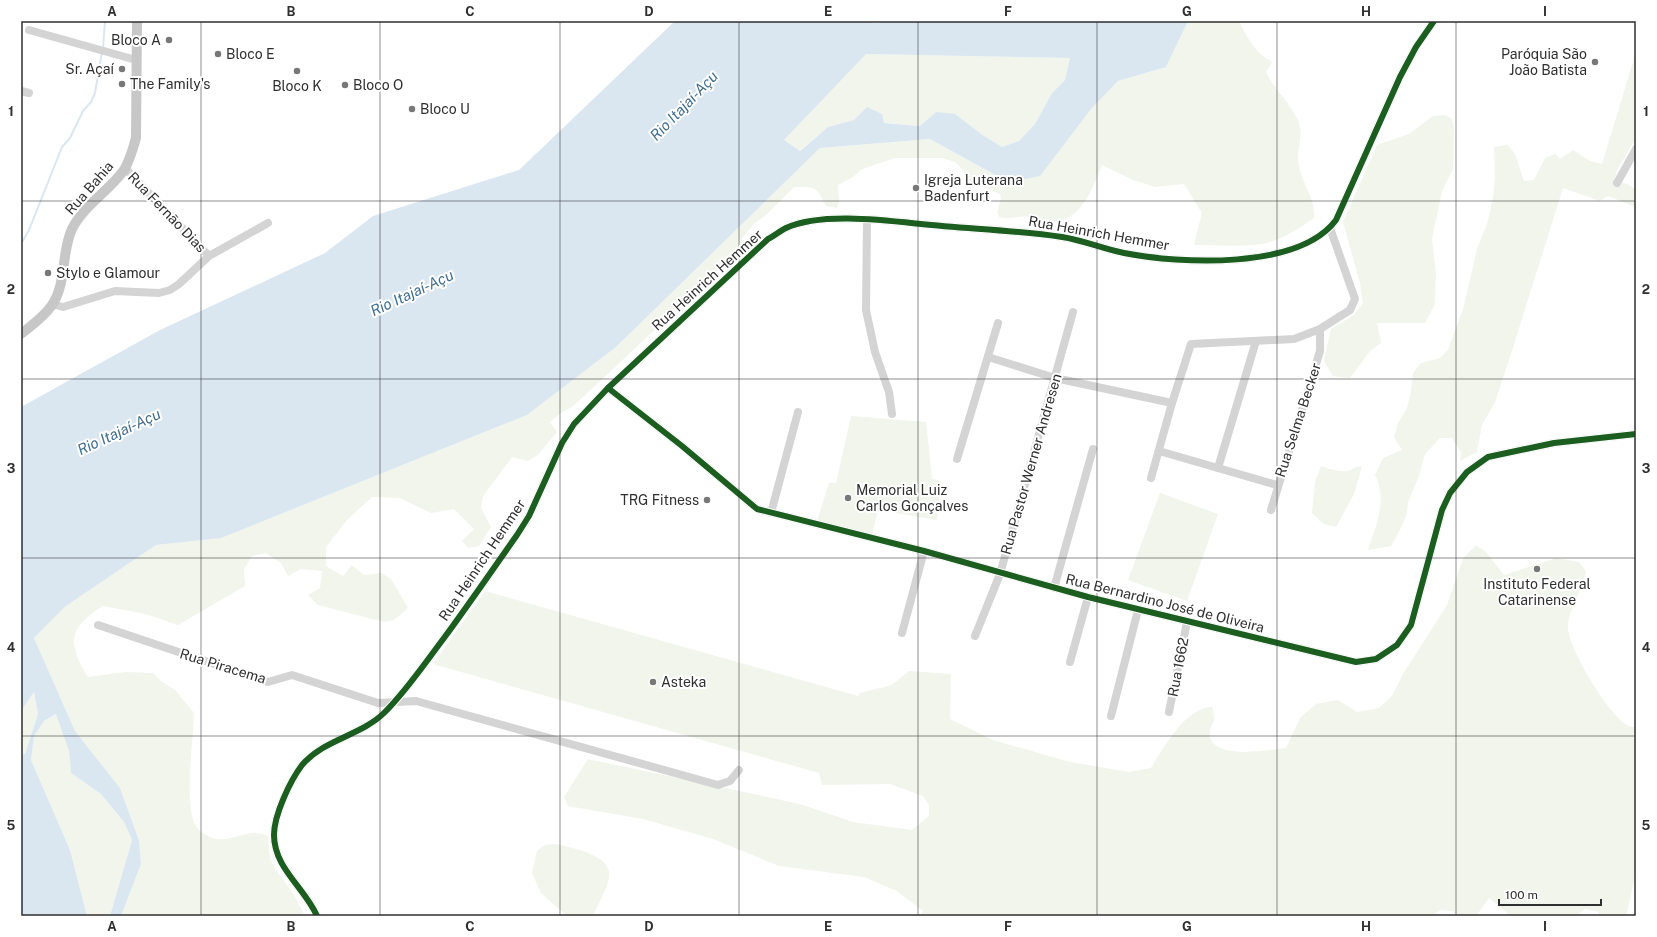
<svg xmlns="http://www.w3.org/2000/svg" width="1657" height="937" font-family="'Public Sans',sans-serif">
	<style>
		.green { fill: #f1f5ec }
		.water { fill: #dae7f1; fill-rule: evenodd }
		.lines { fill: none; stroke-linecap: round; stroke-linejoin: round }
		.stream { stroke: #dae7f1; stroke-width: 2 }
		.minor { stroke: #d4d4d4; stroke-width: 8 }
		.major { stroke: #c7c7c7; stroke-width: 10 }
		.cycleway-casing { stroke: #fff; stroke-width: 8 }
		.cycleway { stroke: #1b5e20; stroke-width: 6 }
		.grid { fill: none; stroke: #2f2f2f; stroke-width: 1; stroke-opacity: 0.55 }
		.poi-dot { fill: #787878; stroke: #fff; stroke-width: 1.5 }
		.labels { text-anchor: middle; stroke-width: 4; stroke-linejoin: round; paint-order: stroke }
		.poi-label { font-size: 14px; fill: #2f2f2f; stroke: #fff; text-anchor: start }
		.street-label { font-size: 14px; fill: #2f2f2f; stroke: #fff }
		.water-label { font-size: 15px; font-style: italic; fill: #3f6d8f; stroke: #fff }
		.neatline { fill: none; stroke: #2f2f2f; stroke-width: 1.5 }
		.grid-label { font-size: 13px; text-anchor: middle; font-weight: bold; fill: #2f2f2f }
	</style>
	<rect width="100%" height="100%" fill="#fff"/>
	<g class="green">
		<path d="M1188 21H1239C1247 38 1255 53 1272 62L1266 72C1274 90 1290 102 1298 121 1305 139 1295 149 1299 166 1303 187 1315 196 1314 218 1300 228 1280 241 1262 244 1241 247 1215 245 1194 245L1202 213 1184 184 1155 187 1133 180 1102 165C1093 187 1081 223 1051 221 1044 221 1037 217 1030 217 1019 215 1009 220 999 217L997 212 1001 199 1000 194 967 180 963 170 955 162 943 158H895L862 169 853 177 838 185 839 202 837 208 826 206C816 186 816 187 794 187L766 215 755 223 742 238 741 248C684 301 629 355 572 407L562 412 550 422 557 432 538 455 528 461 512 457 483 496 481 508 491 527 479 546 468 548 462 541 474 529 454 509 431 513 400 498 372 497 347 520 326 547V566L343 576 352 565 364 575 381 573 391 579 408 608 394 620 384 622 318 605 308 595 320 588 322 571 301 569 288 576 281 563 266 553 252 556 244 569 245 586 178 625 146 614 103 606C68 628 67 643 88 677L126 672 153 673 161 681 175 690 194 713C194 737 182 812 198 829 203 834 211 838 217 839 235 841 251 827 268 836L270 858 275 869 294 895 305 916H121L141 864 139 839 120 788 75 731 34 638 66 606 156 545 221 538 527 415 616 347 820 148 930 139 1008 182 1091 109 1118 81 1166 67Z"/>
		<path d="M1636 52V138L1617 170 1614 181 1628 184 1636 190V207L1608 196 1600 201 1563 188 1510 357 1495 402 1482 425 1477 452 1460 461 1461 452 1452 438H1440L1425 454 1419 476 1408 502 1407 513 1402 526 1391 546 1368 550C1376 526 1388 499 1375 475L1383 458 1402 450 1394 437 1398 423 1407 408 1411 391 1413 373 1421 363 1440 358 1448 350 1464 306 1477 249 1487 224 1493 198 1495 178 1494 147 1507 145C1518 153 1519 169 1524 181L1534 180 1545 158 1555 154 1560 159 1573 150 1590 161 1602 164Z"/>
		<polygon points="865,54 1070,58 1065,80 1052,93 1035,124 1019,141 1002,147 981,134 936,112 921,126 854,120 828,127 799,151 784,140"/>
		<polygon points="1445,115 1452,119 1454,127 1453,169 1442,191 1432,239 1436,273 1435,304 1425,323 1377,323 1381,343 1370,351 1350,378 1333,376 1324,361 1331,329 1354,315 1363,303 1360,283 1343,222 1377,145 1409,134 1433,116"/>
		<polygon points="851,416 926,422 932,479 941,481 937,520 878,510 872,534 817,521 829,483 836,483"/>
		<path d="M1321 466C1329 469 1338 472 1347 471 1353 470 1355 466 1362 466L1354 494 1336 527 1324 524 1312 513 1315 482Z"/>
		<polygon points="1160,493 1218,514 1187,601 1128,580"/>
		<path d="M1476 545 1486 552 1504 575 1556 558 1579 562 1586 571C1583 590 1571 605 1568 623 1564 643 1609 716 1627 725 1629 727 1633 727 1636 727V872L1626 916H1601L1597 911 1585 909 1576 916H1511L1489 898 1476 916H1458L1452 911 1441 910 1431 916H920L923 911 897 891 864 877 779 866 713 839 643 819 568 806 564 797 588 759 800 804 853 822 912 830 929 816V805L923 796 890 784 822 785 819 773 433 664 485 591 858 696 860 693 892 685 909 671 951 674 950 719 993 740 1070 762 1129 772 1151 768C1164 747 1185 708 1212 707 1213 711 1215 716 1214 720 1212 727 1207 732 1211 740 1221 759 1269 750 1286 748L1300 718 1316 704 1338 700 1357 712 1379 708 1392 696 1403 674 1447 605 1463 559Z"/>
		<polygon points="34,692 38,714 25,754 21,754 21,711"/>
		<polygon points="57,714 69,751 71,773 101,794 124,822 132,840 110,916 87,916 70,850 31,760 34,736 44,721"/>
		<path d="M556 844C572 848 614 855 609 878 606 891 598 904 593 916H567L541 893 532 873 537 851 545 845Z"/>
	</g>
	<path class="water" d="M675 21H871L872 23 890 21H1188L1166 67 1118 81 1091 109 1040 176 1008 182 930 139 820 148 616 347 527 415 221 538 156 545 66 606 34 638 75 731 120 788 139 840 141 864 121 916H110L132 840 124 822 101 794 71 773 69 751 56 714 44 721 34 736 31 760 70 850 87 916H21V754H25L38 714 34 692 21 711V407L160 330 325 253 373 216 519 170ZM866 54 1070 58 1065 80 1052 93 1035 124 1019 141 1002 147 981 134 955 114 936 112 920 126 884 123 882 114 867 107 854 120 828 127 800 151 784 140Z"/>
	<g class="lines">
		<g class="stream">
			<polyline points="103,48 105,21"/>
			<polyline points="21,244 29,230 62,147 70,138 83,111 91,102 95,93 102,52"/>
		</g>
		<g class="minor">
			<polyline points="29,30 136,60"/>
			<polyline points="21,91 29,93"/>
			<polyline points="125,168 209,256"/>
			<polyline points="1617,183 1636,149"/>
			<polyline points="867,220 866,310 875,352 889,392 892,414"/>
			<polyline points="52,304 63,307 115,291 159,293 170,290 179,284 209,256 268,223"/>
			<polyline points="988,357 1055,378 1172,403"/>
			<polyline points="608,388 682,446 757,509 924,551 1088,597 1356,662 1376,659 1397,645 1411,625 1442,510 1450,493 1467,472 1488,457 1554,443 1636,434"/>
			<polyline points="1159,451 1277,485"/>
			<polyline points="957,459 998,323"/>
			<polyline points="1218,468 1256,341"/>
			<polyline points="1151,478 1172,403 1191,344 1294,339 1320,329 1350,310 1355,299 1330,228"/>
			<polyline points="1271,510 1320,351 1320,329"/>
			<polyline points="771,513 798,412"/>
			<polyline points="1054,588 1093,449"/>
			<polyline points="98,625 268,682 292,675 378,703 416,701 718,785 730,781 739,770"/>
			<polyline points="902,633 924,551"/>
			<polyline points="975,636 1000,574 1073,312"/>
			<polyline points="1070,662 1088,597"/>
			<polyline points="1169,712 1187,622"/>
			<polyline points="1111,716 1138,610"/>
			<path d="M317 916C305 888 274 868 274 835 274 815 290 781 302 765 324 739 361 736 385 712 407 690 425 663 444 638 469 604 493 569 517 535L529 516 562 443 574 424 608 388 768 239C774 236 780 231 786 228 820 212 884 220 921 224 968 229 1016 230 1062 237 1083 240 1103 249 1124 253 1180 264 1299 270 1336 220L1400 77 1416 47 1434 21"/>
		</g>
		<path class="major" d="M21 334C32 325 44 317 52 305 67 283 61 252 72 229 84 205 109 191 124 170 130 160 133 149 136 138L137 21"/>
		<defs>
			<g id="cycleway">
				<polyline points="608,388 682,446 757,509 924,551 1088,597 1356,662 1376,659 1397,645 1411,625 1442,510 1450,493 1467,472 1488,457 1554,443 1636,434"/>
				<path d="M317 916C305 888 274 868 274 835 274 815 290 781 302 765 324 739 361 736 385 712 407 690 425 663 444 638 469 604 493 569 517 535L529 516 562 443 574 424 608 388 768 239C774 236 780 231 786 228 820 212 884 220 921 224 968 229 1016 230 1062 237 1083 240 1103 249 1124 253 1180 264 1299 270 1336 220L1400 77 1416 47 1434 21"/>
			</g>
		</defs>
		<use href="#cycleway" class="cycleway-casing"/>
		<use href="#cycleway" class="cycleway"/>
	</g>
	<path class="grid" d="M201 21V916M380 21V916M560 21V916M739 21V916M918 21V916M1097 21V916M1277 21V916M1456 21V916M21 201H1636M21 379H1636M21 558H1636M21 736H1636"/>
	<g class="poi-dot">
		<circle cx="169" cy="40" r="4"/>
		<circle cx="218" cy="54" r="4"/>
		<circle cx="1595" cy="62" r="4"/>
		<circle cx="122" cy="69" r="4"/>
		<circle cx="297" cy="71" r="4"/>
		<circle cx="122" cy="84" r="4"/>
		<circle cx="345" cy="85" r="4"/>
		<circle cx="412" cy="109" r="4"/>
		<circle cx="916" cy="188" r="4"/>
		<circle cx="48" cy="273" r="4"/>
		<circle cx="848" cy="498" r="4"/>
		<circle cx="707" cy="500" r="4"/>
		<circle cx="1537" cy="569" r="4"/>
		<circle cx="653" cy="682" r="4"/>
	</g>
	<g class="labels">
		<g class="poi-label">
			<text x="161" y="45" text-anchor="end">Bloco A</text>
			<text x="226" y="59">Bloco E</text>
			<text x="1587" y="59" text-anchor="end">Paróquia São<tspan x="1587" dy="16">João Batista</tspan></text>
			<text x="114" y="74" text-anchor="end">Sr. Açaí</text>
			<text x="130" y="89">The Family's</text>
			<text x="353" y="90">Bloco O</text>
			<text x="297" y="91" text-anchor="middle">Bloco K</text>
			<text x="420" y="114">Bloco U</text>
			<text x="924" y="185">Igreja Luterana<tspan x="924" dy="16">Badenfurt</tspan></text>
			<text x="56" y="278">Stylo e Glamour</text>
			<text x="856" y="495">Memorial Luiz<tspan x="856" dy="16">Carlos Gonçalves</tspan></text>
			<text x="699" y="505" text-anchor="end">TRG Fitness</text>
			<text x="1537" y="589" text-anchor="middle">Instituto Federal<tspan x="1537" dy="16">Catarinense</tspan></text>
			<text x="661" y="687">Asteka</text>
		</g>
		<g class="street-label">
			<text transform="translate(89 188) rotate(-49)" y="5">Rua Bahia</text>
			<text transform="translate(167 212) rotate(46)" y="5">Rua Fernão Dias</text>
			<text transform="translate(1099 233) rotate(10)" y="5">Rua Heinrich Hemmer</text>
			<text transform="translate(707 280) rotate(-42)" y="5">Rua Heinrich Hemmer</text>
			<text transform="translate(1298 420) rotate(-72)" y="5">Rua Selma Becker</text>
			<text transform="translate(1031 464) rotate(-74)" y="5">Rua Pastor Werner Andresen</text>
			<text transform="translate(482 560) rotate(-56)" y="5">Rua Heinrich Hemmer</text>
			<text transform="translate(1165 603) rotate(14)" y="5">Rua Bernardino José de Oliveira</text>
			<text transform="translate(223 666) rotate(17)" y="5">Rua Piracema</text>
			<text transform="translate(1178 667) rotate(-79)" y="5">Rua 1662</text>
		</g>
		<g class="water-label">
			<text transform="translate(684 106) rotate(-46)" y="5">Rio Itajaí-Açu</text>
			<text transform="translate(412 293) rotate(-25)" y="5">Rio Itajaí-Açu</text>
			<text transform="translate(119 432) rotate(-25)" y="5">Rio Itajaí-Açu</text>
		</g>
	</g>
	<rect width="1657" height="937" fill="none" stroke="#ffffff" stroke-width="44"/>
	<path d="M1499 899v6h102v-6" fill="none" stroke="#2f2f2f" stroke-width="2"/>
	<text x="1505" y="899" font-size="12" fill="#2f2f2f" stroke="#ffffff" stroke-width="3" paint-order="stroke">100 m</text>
	<rect x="22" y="22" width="1613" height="893" class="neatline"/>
	<g class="grid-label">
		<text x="112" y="16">A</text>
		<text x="291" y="16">B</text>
		<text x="470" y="16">C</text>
		<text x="649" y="16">D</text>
		<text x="828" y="16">E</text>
		<text x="1008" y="16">F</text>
		<text x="1187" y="16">G</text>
		<text x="1366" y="16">H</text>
		<text x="1545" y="16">I</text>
		<text x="11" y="116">1</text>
		<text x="1646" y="116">1</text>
		<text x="11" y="294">2</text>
		<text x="1646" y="294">2</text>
		<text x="11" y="473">3</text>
		<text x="1646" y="473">3</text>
		<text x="11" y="652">4</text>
		<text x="1646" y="652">4</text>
		<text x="11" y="830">5</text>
		<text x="1646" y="830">5</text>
		<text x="112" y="931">A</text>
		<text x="291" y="931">B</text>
		<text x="470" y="931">C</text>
		<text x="649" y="931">D</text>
		<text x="828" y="931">E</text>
		<text x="1008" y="931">F</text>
		<text x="1187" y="931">G</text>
		<text x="1366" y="931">H</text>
		<text x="1545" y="931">I</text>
	</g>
</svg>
